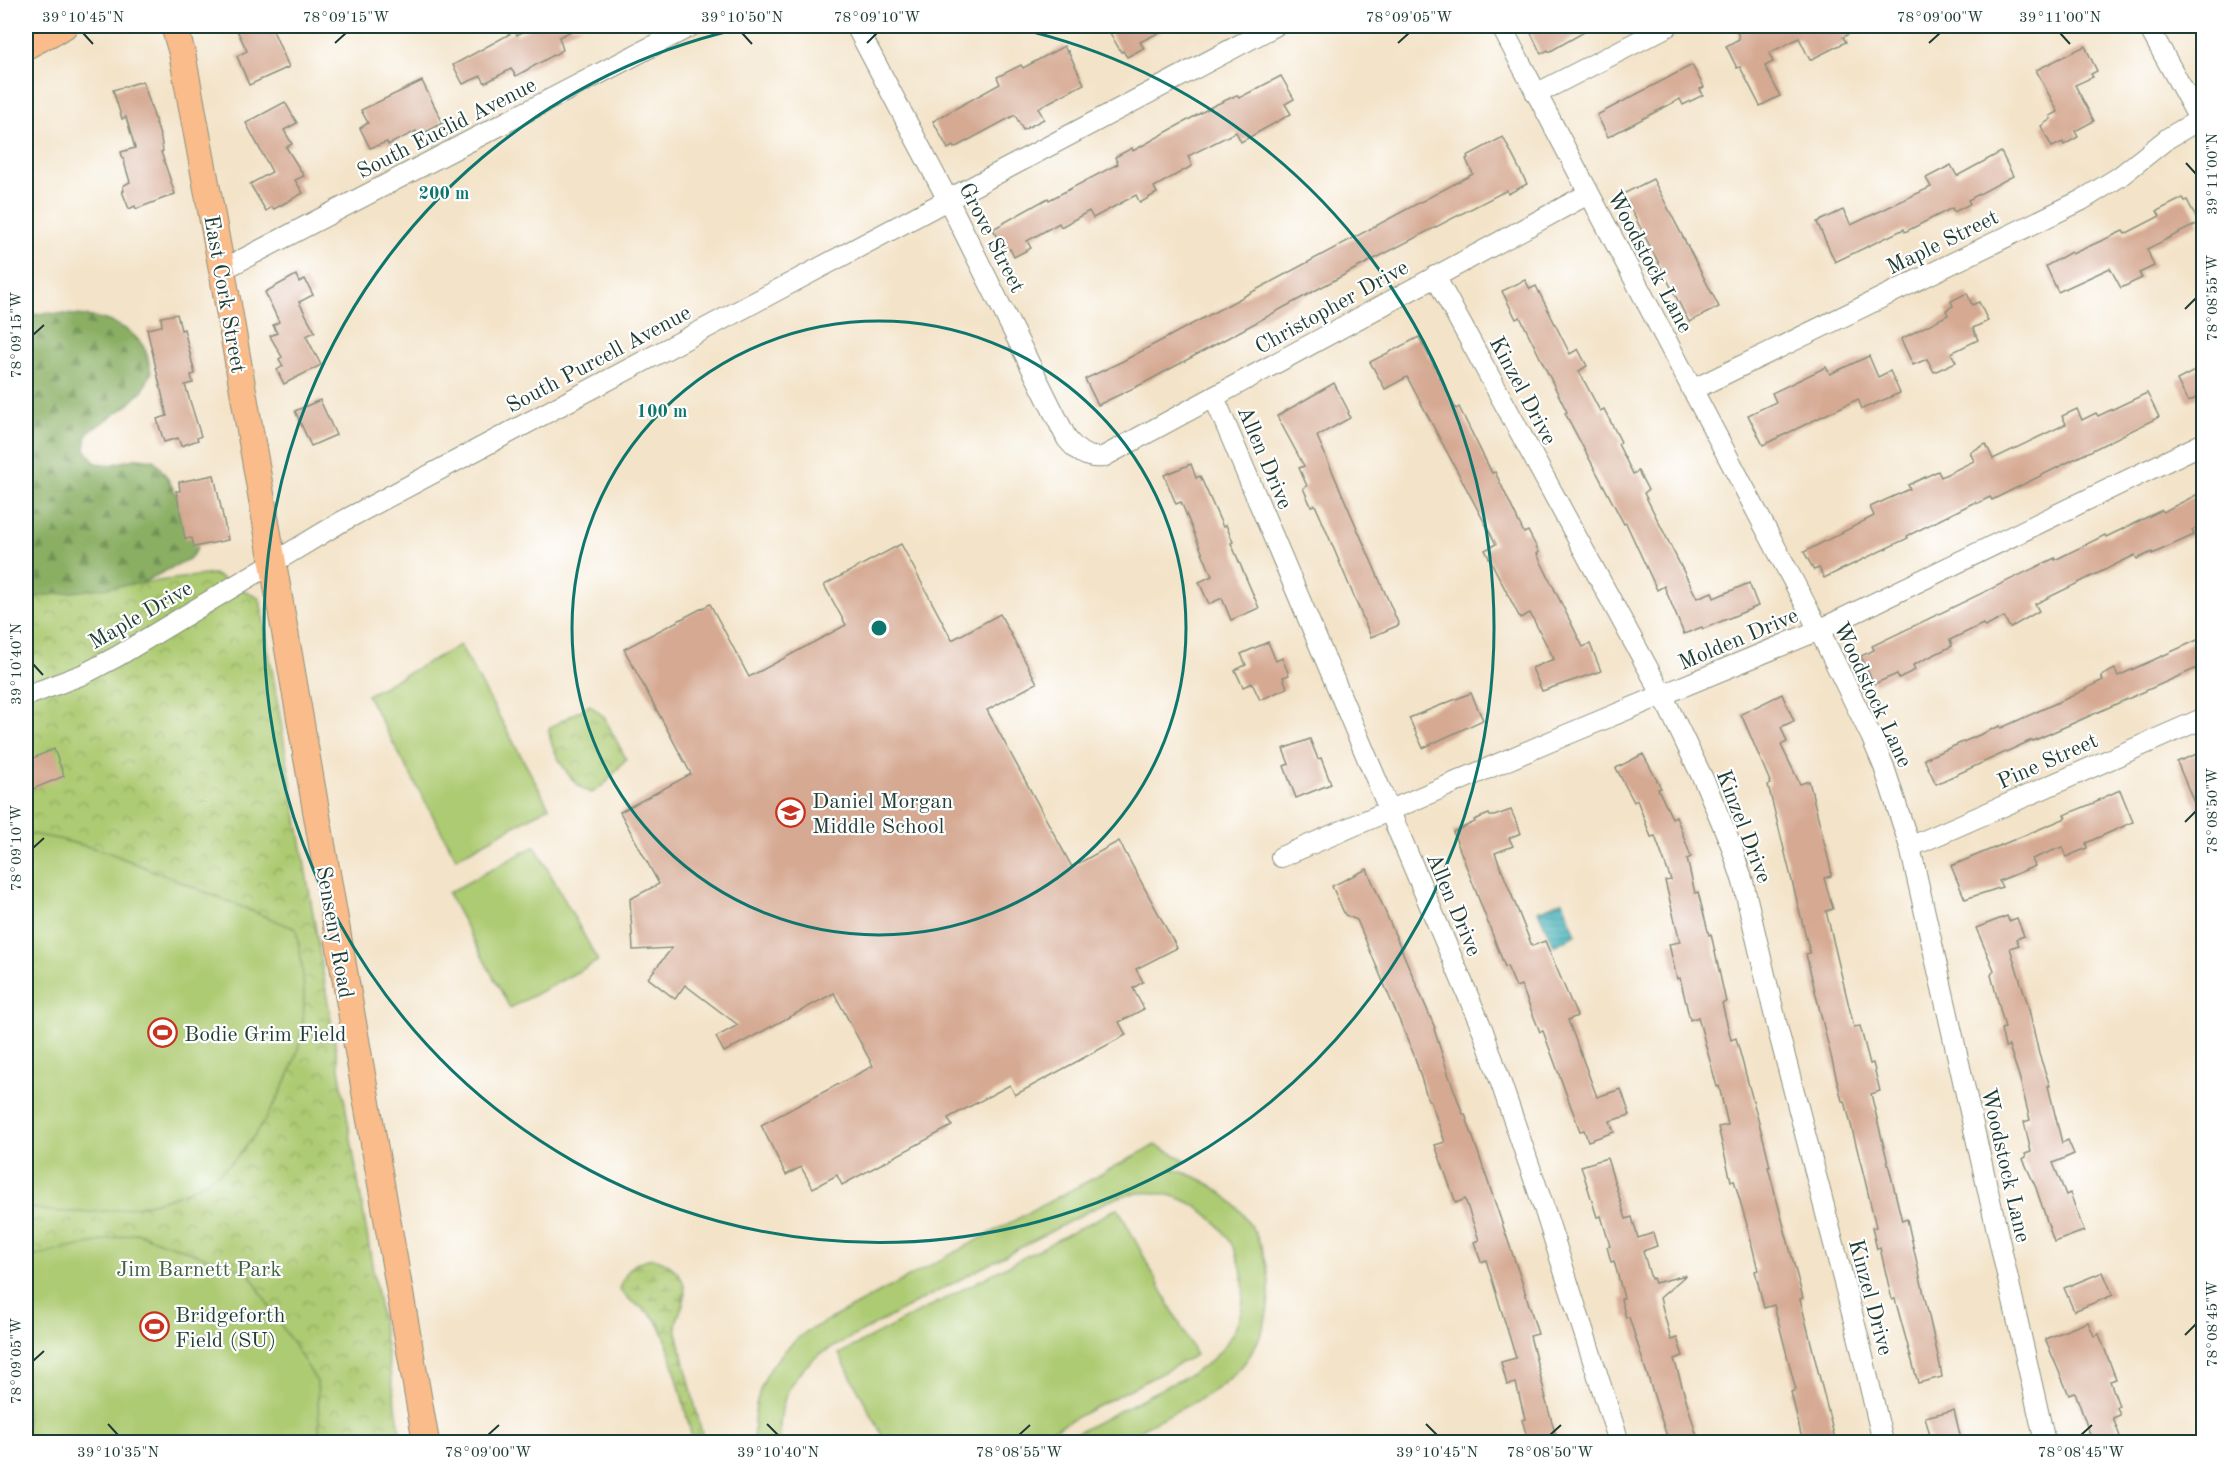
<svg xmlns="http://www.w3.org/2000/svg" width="2229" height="1468" font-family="'Old Standard TT',serif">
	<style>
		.forest { fill: url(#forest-firs); stroke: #54764c; stroke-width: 1.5 }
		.wetland { fill: url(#wetland-marsh); stroke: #668453; stroke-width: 1.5 }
		.park { fill: url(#park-crowns); stroke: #668453; stroke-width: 1.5 }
		.pitch { fill: #adcb72; stroke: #668453; stroke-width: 1.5 }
		.water { fill: url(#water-rules); stroke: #2e7675; stroke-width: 1.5 }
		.building { fill: #d5a992 }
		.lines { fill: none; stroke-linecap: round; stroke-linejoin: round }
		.minor-casing { stroke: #89907e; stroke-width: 22 }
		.major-casing { stroke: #89907e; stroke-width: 28 }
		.minor { stroke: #fff; stroke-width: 20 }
		.major { stroke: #f9bc8a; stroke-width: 26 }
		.ticks { fill: none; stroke: #1f3d34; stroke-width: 2 }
		.ring { fill: none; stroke: #0f766e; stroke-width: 3 }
		.labels { text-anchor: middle; stroke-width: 4.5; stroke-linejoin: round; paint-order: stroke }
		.street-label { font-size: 22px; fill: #1f3d34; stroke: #fff }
		.poi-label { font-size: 22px; fill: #1f3d34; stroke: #fff; text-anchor: start }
		.park-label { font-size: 22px; fill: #426044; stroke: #fff }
		.centre { fill: #0f766e; stroke: #fff; stroke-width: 3 }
		.ring-label { font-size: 18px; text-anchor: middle; font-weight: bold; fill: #0f766e; stroke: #fff; stroke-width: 4.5; stroke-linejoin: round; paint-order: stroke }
		.neatline { fill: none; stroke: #1f3d34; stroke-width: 2 }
		.ticks-label { font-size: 15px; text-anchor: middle; fill: #1f3d34 }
	</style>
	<defs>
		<pattern id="forest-firs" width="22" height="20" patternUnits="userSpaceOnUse" patternTransform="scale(1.5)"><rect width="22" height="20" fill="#8aaf64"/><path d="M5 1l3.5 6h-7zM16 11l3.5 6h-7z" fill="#709053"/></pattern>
		<pattern id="wetland-marsh" width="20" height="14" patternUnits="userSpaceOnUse" patternTransform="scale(1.5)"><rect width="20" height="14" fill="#adcb72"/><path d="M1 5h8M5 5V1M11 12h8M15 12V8" fill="none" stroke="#8ca65e"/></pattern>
		<pattern id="park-crowns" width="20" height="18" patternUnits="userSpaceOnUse" patternTransform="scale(1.5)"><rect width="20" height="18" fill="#adcb72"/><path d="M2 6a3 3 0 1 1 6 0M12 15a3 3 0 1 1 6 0" fill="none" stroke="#8ca65e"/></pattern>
		<pattern id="water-rules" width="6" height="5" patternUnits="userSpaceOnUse" patternTransform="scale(1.5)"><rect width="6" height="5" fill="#3daeb6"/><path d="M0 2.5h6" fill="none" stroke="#338f95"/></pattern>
	</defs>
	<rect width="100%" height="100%" fill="#fff"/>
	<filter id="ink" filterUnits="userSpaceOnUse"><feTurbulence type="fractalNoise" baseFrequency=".0167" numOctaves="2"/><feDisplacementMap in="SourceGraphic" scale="12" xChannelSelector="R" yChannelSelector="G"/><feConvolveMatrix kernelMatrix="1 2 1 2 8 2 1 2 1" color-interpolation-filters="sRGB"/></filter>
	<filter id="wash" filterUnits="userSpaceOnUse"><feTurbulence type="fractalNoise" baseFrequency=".008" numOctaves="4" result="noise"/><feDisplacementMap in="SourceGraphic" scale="24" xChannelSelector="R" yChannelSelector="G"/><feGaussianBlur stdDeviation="1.35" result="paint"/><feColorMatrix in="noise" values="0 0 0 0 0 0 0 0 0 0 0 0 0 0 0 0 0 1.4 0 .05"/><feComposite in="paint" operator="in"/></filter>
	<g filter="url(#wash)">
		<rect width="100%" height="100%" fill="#f3e3c8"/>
		<path class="forest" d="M45 313C79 315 121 314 143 346 148 353 149 365 151 373L143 390 128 405 87 433 85 449 95 463 110 465 138 458 154 460 166 476 200 538 196 551 189 559 26 642V316Z"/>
		<path class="wetland" d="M653 1258C672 1263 689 1278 684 1300 682 1310 676 1317 676 1328L704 1442H693C686 1414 680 1386 671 1357 668 1346 665 1333 658 1323 649 1308 629 1304 620 1290 624 1271 634 1261 653 1258Z"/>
		<g class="park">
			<polygon points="213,574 260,599 402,1442 26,1442 26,598"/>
			<path d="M590 705 604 717 626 759 606 783 592 793C572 788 548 747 549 728Z"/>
		</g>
		<g class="pitch">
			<polygon points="460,645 549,807 456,858 367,695"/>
			<path d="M26 833 58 839 105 851 296 929C302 959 306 989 303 1020 301 1050 290 1075 276 1101 263 1125 247 1149 226 1167 177 1209 87 1220 26 1207Z"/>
			<polygon points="535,846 598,961 510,1008 448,893"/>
			<path d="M1155 1145 1186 1160 1172 1169C1260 1190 1300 1294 1242 1366 1218 1395 1179 1409 1146 1426 1137 1431 1124 1441 1114 1442 1097 1445 1077 1443 1059 1442 1090 1426 1122 1410 1153 1393 1176 1381 1205 1371 1222 1349 1286 1269 1196 1158 1104 1203L820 1354C788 1378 778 1403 780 1442H754C751 1394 767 1361 806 1332Z"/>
			<polygon points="1118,1208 1196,1355 1029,1442 886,1442 839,1354"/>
			<polygon points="136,1233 248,1272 317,1382 320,1442 26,1442 26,1258"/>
		</g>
		<polygon class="water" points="1563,901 1576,935 1554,946 1538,911"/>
		<g id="blocks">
			<g class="building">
				<polygon points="235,26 271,26 289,67 249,85 237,56 247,51"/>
				<polygon points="534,26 582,26 559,37 563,50 516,76 511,69 485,83 481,76 463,84 453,65 515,31 517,35"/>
				<polygon points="1106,26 1172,26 1140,42 1144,48 1127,57 1123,51 1121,52"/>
				<polygon points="1542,26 1595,26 1549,52 1548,50 1541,54 1530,31"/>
				<polygon points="1747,26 1864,26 1843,37 1846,42 1810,60 1799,38 1769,53 1773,62 1765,66 1780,96 1760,106 1740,67 1737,68 1726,46 1739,39 1737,30"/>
				<polygon points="1064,46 1067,52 1068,51 1084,84 1038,108 1044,119 1023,130 1015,115 954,148 953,146 948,149 933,121 1000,84 997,77 1021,65 1023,68"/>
				<polygon points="2085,46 2097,71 2091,74 2093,77 2075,85 2094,121 2075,131 2078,137 2064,145 2063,142 2052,147 2041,126 2051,119 2050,116 2058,112 2036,70"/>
				<polygon points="1692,65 1704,87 1700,89 1703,95 1683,105 1680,99 1608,137 1597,115"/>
				<polygon points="1281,76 1294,99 1285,104 1291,114 1241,142 1236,132 1188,156 1192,166 1154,187 1157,193 1140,203 1136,195 1093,218 1089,211 1061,227 1059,223 1027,241 1031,248 1014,257 1010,249 1006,251 993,229 1048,198 1049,200 1118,164 1115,157 1132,148 1133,151 1213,106 1237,95 1239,98"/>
				<polygon points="143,81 161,139 163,151 161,152 175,194 136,209 135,206 129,209 122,191 124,191 123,186 130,182 121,152 135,148 126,117 122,119 113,90"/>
				<polygon points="422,81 443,123 418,136 416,131 388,145 387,142 370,148 360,128 368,123 361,110"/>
				<polygon points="285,102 297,123 284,130 292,144 286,147 304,176 295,180 303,193 274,209 272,207 266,211 250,184 272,172 246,123"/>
				<polygon points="1503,137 1527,184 1508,194 1507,190 1355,269 1144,383 1098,405 1085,379 1123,361 1473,174 1466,159 1468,158 1467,156"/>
				<polygon points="2001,152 2013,176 1968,200 1970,204 1954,212 1952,208 1905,232 1904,229 1835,262 1817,222 1843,210 1851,225 1931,187 1926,178 1951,165 1957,176"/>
				<polygon points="1653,179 1719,307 1689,322 1623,194"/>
				<polygon points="2183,198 2185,201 2187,200 2199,223 2147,249 2154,266 2139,273 2142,278 2121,288 2110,268 2058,292 2046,266 2071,252 2072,254 2123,231 2125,234 2160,216 2157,211"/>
				<polygon points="296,275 299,282 305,279 313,295 299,302 315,332 306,336 321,365 284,384 277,370 283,366 279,359 282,357 270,336 277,333 273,325 279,322 265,292"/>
				<polygon points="1525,280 1530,289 1536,286 1570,354 1578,349 1587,366 1579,371 1600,411 1604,409 1621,442 1618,444 1633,474 1638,471 1648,490 1644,493 1697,598 1712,592 1714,598 1749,583 1758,606 1703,629 1702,627 1684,634 1664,586 1657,590 1626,523 1624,524 1565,413 1567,412 1520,317 1516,319 1502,291"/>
				<polygon points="1967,293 1972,305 1979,302 1988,321 1973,328 1978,340 1951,353 1956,362 1934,372 1927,359 1913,365 1901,339 1948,315 1946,310 1953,306 1951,301"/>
				<polygon points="177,314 181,330 184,329 195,374 191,375 193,383 185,385 201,436 197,438 198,440 181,446 178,438 164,442 157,419 167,416 147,329 162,326 161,317"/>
				<polygon points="1419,337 1456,409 1459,407 1492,473 1495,472 1524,533 1528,531 1539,552 1537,554 1583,647 1590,644 1601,671 1542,691 1532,668 1554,659 1530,613 1520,618 1485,550 1496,544 1407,377 1385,389 1370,362"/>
				<polygon points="1869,356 1878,377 1890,371 1900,393 1862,409 1858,399 1763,445 1748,415 1776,402 1772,393 1826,367 1830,374"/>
				<polygon points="2204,366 2204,394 2188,402 2177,380"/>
				<polygon points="1334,383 1349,412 1348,413 1350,418 1317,436 1399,625 1371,637 1320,516 1315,505 1311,506 1303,488 1307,486 1299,468 1304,466 1277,416"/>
				<polygon points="2147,393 2159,417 1992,500 1990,497 1976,504 1975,502 1907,536 1908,538 1824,578 1819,568 1814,570 1804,552 1874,516 1870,507 1910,489 1908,485 1938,471 1941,477 1974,461 1970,452 1986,444 1993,459 2066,424 2062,416 2077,409 2082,420 2096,413 2098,416"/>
				<polygon points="320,400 336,435 311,446 295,411"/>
				<polygon points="1191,464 1196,478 1200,476 1223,527 1226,525 1233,542 1231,543 1259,608 1231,620 1222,598 1209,604 1199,582 1212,576 1181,502 1176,504 1164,475"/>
				<polygon points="214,475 228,540 194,547 192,538 185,539 176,491 180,491 179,482"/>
				<polygon points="2204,491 2204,525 2192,530 2194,535 2152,554 2152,552 2137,559 2135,555 2035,604 2039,611 2010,628 2004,617 1985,627 1983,624 1950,640 1952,646 1913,665 1915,670 1899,678 1897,674 1874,684 1861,656 1874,650 1872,646 2055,558 2055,560 2105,535 2106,537 2162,510 2163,512"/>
				<polygon points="901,544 952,640 1000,614 1037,683 987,710 1072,867 1119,841 1177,948 1136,969 1143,982 1133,988 1144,1009 1119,1022 1126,1035 1015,1095 1010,1085 948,1118 952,1126 842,1185 837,1175 813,1188 801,1167 786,1175 761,1125 873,1066 834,993 724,1052 716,1037 738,1025 685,985 675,999 648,978 672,948 633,950 630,899 659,884 620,812 691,774 624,649 710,604 749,677 846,625 824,585"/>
				<polygon points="2204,637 2204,665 2033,741 2032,740 1936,784 1924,759 2000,726 2001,728 2072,696 2103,680 2101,676 2115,669 2118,676"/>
				<polygon points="1268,642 1276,661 1282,658 1289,675 1283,677 1287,688 1260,700 1252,683 1243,687 1235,670 1246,665 1241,654"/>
				<polygon points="1471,693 1483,720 1423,748 1409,718"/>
				<polygon points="1782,694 1794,721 1781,727 1787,742 1781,745 1800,784 1809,781 1831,870 1831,876 1824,878 1833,909 1826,911 1854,1027 1860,1026 1870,1064 1873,1063 1880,1091 1871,1094 1902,1221 1907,1219 1940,1365 1942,1377 1918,1383 1895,1299 1892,1300 1880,1248 1877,1249 1872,1228 1876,1227 1864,1176 1845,1101 1842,1101 1806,954 1810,953 1768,785 1771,784 1741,714"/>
				<polygon points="1310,739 1318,759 1321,758 1331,784 1296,798 1284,766 1289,764 1283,749"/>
				<polygon points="54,749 64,776 33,789 26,770 26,761"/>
				<polygon points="2204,751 2204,824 2203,824 2177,762"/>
				<polygon points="1643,754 1661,788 1658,789 1672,818 1676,816 1691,857 1687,859 1695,893 1698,892 1709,935 1711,934 1726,1002 1722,1003 1731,1040 1736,1038 1766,1149 1770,1167 1768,1167 1803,1298 1800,1299 1836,1443 1803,1443 1791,1392 1796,1390 1774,1305 1764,1308 1755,1271 1758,1270 1747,1225 1734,1180 1731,1181 1718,1127 1728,1125 1719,1086 1717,1087 1698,1017 1690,1020 1680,978 1677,979 1669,944 1680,942 1665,881 1671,880 1655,836 1651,837 1637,800 1634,802 1616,768"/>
				<polygon points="2120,790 2133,822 2086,843 2087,848 2066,857 2062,847 2032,859 2035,866 1999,881 2002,887 1965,899 1951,866 2066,818 2064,815 2099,801 2098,800"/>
				<polygon points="1511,810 1521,833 1509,838 1513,846 1495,853 1532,946 1545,941 1577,1016 1568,1020 1597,1097 1621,1089 1630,1115 1610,1121 1614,1132 1588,1141 1584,1130 1580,1131 1543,1031 1540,1032 1521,985 1516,987 1507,966 1505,967 1453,832 1475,822 1474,820 1489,814 1490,816 1494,816"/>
				<polygon points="1367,869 1435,1028 1434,1029 1449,1076 1463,1114 1465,1114 1522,1282 1538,1334 1530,1336 1546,1398 1545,1398 1558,1443 1529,1443 1522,1420 1525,1419 1516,1383 1507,1385 1501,1362 1516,1358 1486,1260 1481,1262 1474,1242 1479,1240 1465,1199 1456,1203 1435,1145 1445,1142 1430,1100 1428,1100 1414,1055 1357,920 1345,915 1332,886"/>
				<polygon points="2007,916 2009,921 2017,918 2024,936 2016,939 2019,945 2010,948 2028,1005 2039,1054 2050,1086 2048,1086 2062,1143 2068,1140 2074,1154 2053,1163 2066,1195 2070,1193 2084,1231 2054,1242 2036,1188 2023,1159 2026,1157 2025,1154 2031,1152 2024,1122 2030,1120 2019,1076 2009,1046 2005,1047 2001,1029 2005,1028 1991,975 1994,970 1976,928"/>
				<polygon points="1607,1158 1626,1219 1632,1217 1638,1238 1653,1233 1657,1246 1643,1251 1651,1279 1653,1278 1655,1283 1686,1275 1660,1298 1671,1340 1677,1338 1683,1356 1674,1359 1699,1443 1669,1443 1629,1317 1626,1318 1621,1299 1624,1298 1614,1261 1611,1262 1607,1247 1610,1246 1601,1216 1597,1217 1581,1166"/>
				<polygon points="2103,1272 2113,1295 2074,1311 2064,1288"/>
				<polygon points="2088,1322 2094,1336 2099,1334 2116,1379 2110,1381 2119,1406 2117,1407 2120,1415 2113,1418 2121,1439 2112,1443 2093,1443 2076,1395 2074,1393 2069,1395 2045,1339"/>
				<polygon points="1954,1410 1962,1443 1932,1443 1925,1417"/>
			</g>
		</g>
	</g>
	<g filter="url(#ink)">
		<use href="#blocks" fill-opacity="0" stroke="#89907e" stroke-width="1.5"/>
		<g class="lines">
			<defs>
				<g id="minor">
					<path d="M856 26 948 200 1067 439C1077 451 1086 459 1103 457L1588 194"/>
					<polyline points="1501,26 1819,630 1871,736 1884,767 1910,847 2045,1442"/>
					<polyline points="2148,26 2204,128"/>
					<polyline points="1536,94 1668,26"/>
					<polyline points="222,270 691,26"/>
					<polyline points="1435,276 1663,696 1706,785 1731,845 1743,882 1779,1034 1859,1340 1883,1442"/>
					<polyline points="1692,390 2082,200 2119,177 2168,138 2204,117"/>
					<polyline points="1214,397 1483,1031 1544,1208 1619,1442"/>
					<polyline points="26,696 84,674 118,656 341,522 1275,26"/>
					<polyline points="1910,847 2204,718"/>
					<polyline points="1281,857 1561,737 1819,630 2204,443"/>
				</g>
				<g id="major">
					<polyline points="174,26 182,53 222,270 426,1442"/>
					<polyline points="26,46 64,26"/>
				</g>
			</defs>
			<use href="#minor" class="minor-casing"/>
			<use href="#major" class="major-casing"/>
			<use href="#minor" class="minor"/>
			<use href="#major" class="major"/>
		</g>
	</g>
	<path class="ticks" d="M83 33 93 44M742 33 752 44M2060 33 2070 44M335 43 346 33M867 43 877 33M1398 43 1409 33M1929 43 1940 33M2186 163 2196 174M2185 309 2196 298M33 335 44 325M33 664 43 675M2185 822 2196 811M33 848 44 838M2185 1335 2196 1324M33 1361 44 1351M108 1424 118 1435M767 1424 778 1435M1426 1424 1437 1435M488 1435 499 1425M1019 1435 1030 1425M1550 1435 1561 1425M2081 1435 2092 1425"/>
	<g class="ring">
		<circle cx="879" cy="628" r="307"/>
		<path d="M1007 26A615 615 0 1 1 751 26"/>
	</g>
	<defs>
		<symbol id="school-ring" viewBox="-11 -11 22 22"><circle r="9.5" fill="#fff" stroke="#c8321e" stroke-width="1.5"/><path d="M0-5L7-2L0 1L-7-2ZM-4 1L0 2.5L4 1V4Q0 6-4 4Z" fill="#c8321e"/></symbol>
		<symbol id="stadium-ring" viewBox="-11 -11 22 22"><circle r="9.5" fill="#fff" stroke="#c8321e" stroke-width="1.5"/><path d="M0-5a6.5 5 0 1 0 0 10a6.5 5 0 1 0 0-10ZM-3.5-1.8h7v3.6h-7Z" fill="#c8321e"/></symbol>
	</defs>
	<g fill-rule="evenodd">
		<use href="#school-ring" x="774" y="796" width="33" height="33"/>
		<use href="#stadium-ring" x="146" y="1016" width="33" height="33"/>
		<use href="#stadium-ring" x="138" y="1310" width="33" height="33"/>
	</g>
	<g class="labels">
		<g class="street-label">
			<text transform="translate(446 127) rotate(-27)" y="8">South Euclid Avenue</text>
			<text transform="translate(993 237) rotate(63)" y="8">Grove Street</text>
			<text transform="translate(1942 241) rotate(-26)" y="8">Maple Street</text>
			<text transform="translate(1651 261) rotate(62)" y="8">Woodstock Lane</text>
			<text transform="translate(226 294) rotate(80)" y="8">East Cork Street</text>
			<text transform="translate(1331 306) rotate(-29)" y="8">Christopher Drive</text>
			<text transform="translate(598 358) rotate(-28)" y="8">South Purcell Avenue</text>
			<text transform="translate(1524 390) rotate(62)" y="8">Kinzel Drive</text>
			<text transform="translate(1266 457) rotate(67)" y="8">Allen Drive</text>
			<text transform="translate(140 614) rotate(-30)" y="8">Maple Drive</text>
			<text transform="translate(1738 638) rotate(-23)" y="8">Molden Drive</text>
			<text transform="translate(1874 694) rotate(65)" y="8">Woodstock Lane</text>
			<text transform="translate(2047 760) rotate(-24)" y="8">Pine Street</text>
			<text transform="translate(1745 826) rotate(69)" y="8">Kinzel Drive</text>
			<text transform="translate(1455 904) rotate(67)" y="8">Allen Drive</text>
			<text transform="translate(336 932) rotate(80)" y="8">Senseny Road</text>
			<text transform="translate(2007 1165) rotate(77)" y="8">Woodstock Lane</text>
			<text transform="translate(1872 1297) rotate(75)" y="8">Kinzel Drive</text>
		</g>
		<g class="poi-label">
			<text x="812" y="808">Daniel Morgan<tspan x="812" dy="25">Middle School</tspan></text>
			<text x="184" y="1041">Bodie Grim Field</text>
			<text x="175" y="1322">Bridgeforth<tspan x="175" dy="25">Field (SU)</tspan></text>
		</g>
		<g class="park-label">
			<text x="199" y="1276">Jim Barnett Park</text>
		</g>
	</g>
	<circle cx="879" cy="628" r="9" class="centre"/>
	<g class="ring-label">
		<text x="444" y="199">200 m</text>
		<text x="662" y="417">100 m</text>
	</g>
	<rect width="2229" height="1468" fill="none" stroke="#fff" stroke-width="66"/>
	<rect x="33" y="33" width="2163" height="1402" class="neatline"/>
	<g class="ticks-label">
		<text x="83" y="22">39°10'45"N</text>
		<text x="346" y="22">78°09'15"W</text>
		<text x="742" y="22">39°10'50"N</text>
		<text x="877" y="22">78°09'10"W</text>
		<text x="1409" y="22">78°09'05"W</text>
		<text x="1940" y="22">78°09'00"W</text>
		<text x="2060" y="22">39°11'00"N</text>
		<text transform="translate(2212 174) rotate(-90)" y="5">39°11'00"N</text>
		<text transform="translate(2212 298) rotate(-90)" y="5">78°08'55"W</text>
		<text transform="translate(16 335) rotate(-90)" y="5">78°09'15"W</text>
		<text transform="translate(16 664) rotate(-90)" y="5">39°10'40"N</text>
		<text transform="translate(2212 811) rotate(-90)" y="5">78°08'50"W</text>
		<text transform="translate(16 848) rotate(-90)" y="5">78°09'10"W</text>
		<text transform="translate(2212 1324) rotate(-90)" y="5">78°08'45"W</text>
		<text transform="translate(16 1361) rotate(-90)" y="5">78°09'05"W</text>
		<text x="118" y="1457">39°10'35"N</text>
		<text x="488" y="1457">78°09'00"W</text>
		<text x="778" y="1457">39°10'40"N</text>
		<text x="1019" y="1457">78°08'55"W</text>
		<text x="1437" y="1457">39°10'45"N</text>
		<text x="1550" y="1457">78°08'50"W</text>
		<text x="2081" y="1457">78°08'45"W</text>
	</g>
</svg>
